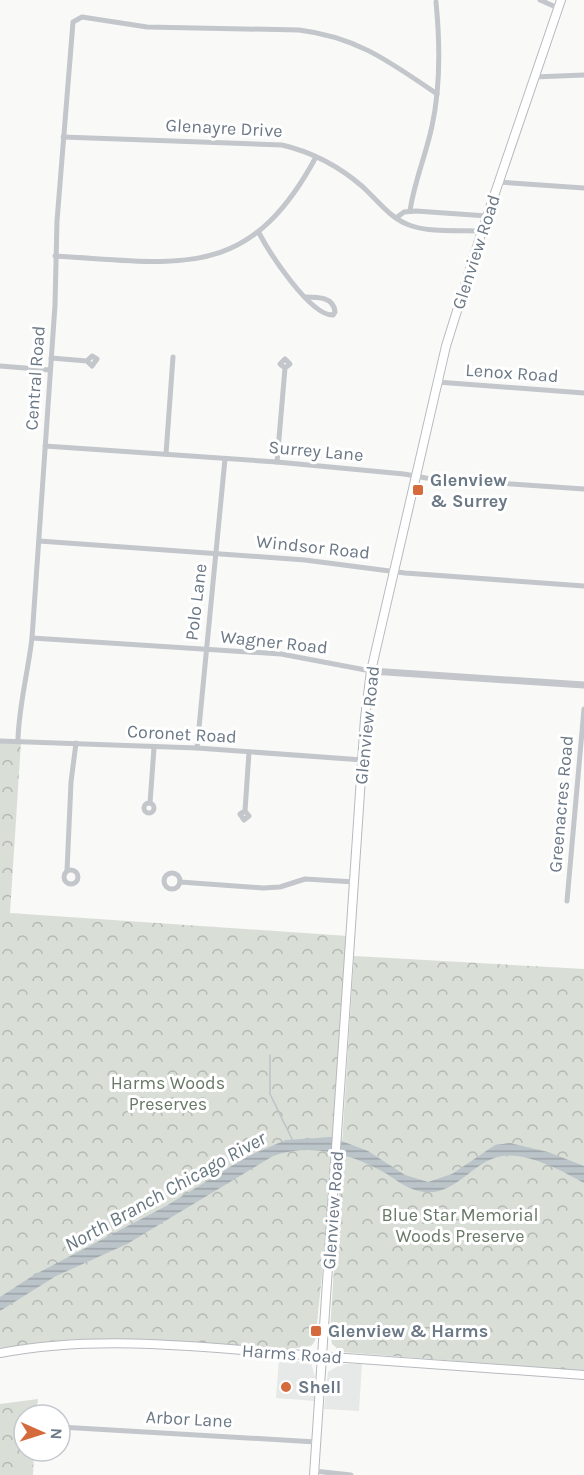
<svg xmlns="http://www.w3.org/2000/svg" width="584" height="1475" font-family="Karla,sans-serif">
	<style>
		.built { fill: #e7e8e8 }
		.park { fill: url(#park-crowns) }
		.water { fill: url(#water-rules) }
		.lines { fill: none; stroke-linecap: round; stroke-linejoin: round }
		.stream { stroke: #bbc4c9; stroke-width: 1.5 }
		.secondary-casing { stroke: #b6babf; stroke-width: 10 }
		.minor { stroke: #c3c6ca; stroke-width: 5 }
		.tertiary { stroke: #c3c6ca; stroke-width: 7 }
		.secondary { stroke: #fff; stroke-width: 8 }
		.poi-dot { fill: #d56a3c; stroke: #fff; stroke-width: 2 }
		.labels { text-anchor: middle; stroke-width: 6; stroke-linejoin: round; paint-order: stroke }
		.street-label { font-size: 18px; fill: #6b7886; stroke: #fff }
		.poi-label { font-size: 18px; font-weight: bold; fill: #6b7886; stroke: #fff; text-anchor: start }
		.park-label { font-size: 18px; fill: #677865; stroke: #fff }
		.water-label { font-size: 20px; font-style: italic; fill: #677780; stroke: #fff }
	</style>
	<defs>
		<pattern id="park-crowns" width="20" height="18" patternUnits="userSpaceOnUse" patternTransform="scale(1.5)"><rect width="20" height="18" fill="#d9ded7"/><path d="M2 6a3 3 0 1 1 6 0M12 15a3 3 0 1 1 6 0" fill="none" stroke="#b4b9b4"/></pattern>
		<pattern id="water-rules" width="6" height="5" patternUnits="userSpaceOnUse" patternTransform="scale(1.5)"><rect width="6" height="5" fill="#bbc4c9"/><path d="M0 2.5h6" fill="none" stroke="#9ca4a9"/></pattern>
	</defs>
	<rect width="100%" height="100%" fill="#f9f9f7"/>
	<g class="built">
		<polygon points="279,1358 311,1363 316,1380 315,1401 276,1398"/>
		<polygon points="341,1364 362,1364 359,1411 324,1409 328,1372"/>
	</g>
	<g class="park">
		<polygon points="21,742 10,913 348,936 330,1201 315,1341 311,1346 289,1349 77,1339 0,1348 0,743"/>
		<polygon points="354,956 584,969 584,1371 341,1352 332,1344 330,1331"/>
		<polygon points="38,1399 36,1415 24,1415 24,1451 34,1451 33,1475 0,1475 0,1404"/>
	</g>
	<path class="water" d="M331 1137 368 1151 405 1175 428 1182 452 1174 495 1145 510 1143 548 1152 584 1166V1183C563 1171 527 1152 502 1156 472 1161 456 1196 424 1192 409 1190 399 1182 387 1174 353 1154 311 1142 273 1156L127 1244 56 1276 0 1311V1297L34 1275 166 1206 248 1156 286 1140Z"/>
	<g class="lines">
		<polyline class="stream" points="270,1055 270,1094 292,1139"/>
		<defs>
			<g id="secondary">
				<path d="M0 1353C95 1335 194 1346 290 1354 388 1361 486 1368 584 1375"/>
				<polyline points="314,1475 365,718 371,671 446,346 482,231 561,0"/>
			</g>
		</defs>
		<use href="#secondary" class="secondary-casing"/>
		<g class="minor">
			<polyline points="540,0 558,8"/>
			<polyline points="534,77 584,75"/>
			<path d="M63 137 282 145C312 152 340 167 363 187 377 200 390 218 409 225 430 233 459 230 482 231"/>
			<polyline points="499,182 584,188"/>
			<path d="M410 211C414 182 426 155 432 126 441 85 440 43 436 2"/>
			<polyline points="396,218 404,212 416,211 487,216"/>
			<path d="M259 233C269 252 310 316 333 315L335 312C334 297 318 297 306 297"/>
			<path d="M55 256C180 263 248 283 316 157"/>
			<polyline points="51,358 87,361 92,366 97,359 92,356 87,361"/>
			<polyline points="0,366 50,370"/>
			<polyline points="437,382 584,393"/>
			<polyline points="45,446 277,462 404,474 426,478 584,489"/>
			<polyline points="166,454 173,357"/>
			<polyline points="277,462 285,368 290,364 285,359 280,364 285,368"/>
			<polyline points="39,541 305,560 405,573 584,586"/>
			<polyline points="32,638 281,654 371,671"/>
			<path d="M18 739C19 705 28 672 32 638L55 305 57 221 73 22 82 17 147 27 299 30C357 37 390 62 437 94"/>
			<polyline points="0,741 197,748 363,760"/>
			<polyline points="197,748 225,459"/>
			<circle cx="149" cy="808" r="5"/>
			<polyline points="150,803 154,748"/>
			<polyline points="245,811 249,816 244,820 240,814 245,811 249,752"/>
			<circle cx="71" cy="877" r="7"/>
			<polyline points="67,871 71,782 76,743"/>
			<circle cx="172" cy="881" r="8"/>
			<polyline points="180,882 263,888 280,887 305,879 355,882"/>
			<polyline points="567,901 584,709"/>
			<polyline points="60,1427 316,1442"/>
			<polyline points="314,1471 351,1475"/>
		</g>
		<polyline class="tertiary" points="371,671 584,685"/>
		<use href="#secondary" class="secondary"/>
	</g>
	<g class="poi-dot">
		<rect x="412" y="484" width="12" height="12" rx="3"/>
		<rect x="310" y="1325" width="12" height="12" rx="3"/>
		<circle cx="286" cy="1387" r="6"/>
	</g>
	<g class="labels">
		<g class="street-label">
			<text transform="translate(224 128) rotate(3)" y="6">Glenayre Drive</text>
			<text transform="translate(476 252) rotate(-72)" y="6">Glenview Road</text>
			<text transform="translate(512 373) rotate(4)" y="6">Lenox Road</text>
			<text transform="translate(35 378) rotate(-86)" y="6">Central Road</text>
			<text transform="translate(316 451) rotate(5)" y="6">Surrey Lane</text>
			<text transform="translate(313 547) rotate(6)" y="6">Windsor Road</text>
			<text transform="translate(196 602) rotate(-83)" y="6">Polo Lane</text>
			<text transform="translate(274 642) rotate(6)" y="6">Wagner Road</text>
			<text transform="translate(367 725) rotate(-84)" y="6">Glenview Road</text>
			<text transform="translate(182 734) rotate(3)" y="6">Coronet Road</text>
			<text transform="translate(561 804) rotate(-85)" y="6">Greenacres Road</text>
			<text transform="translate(333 1210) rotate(-86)" y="6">Glenview Road</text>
			<text transform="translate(292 1354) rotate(4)" y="6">Harms Road</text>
			<text transform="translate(189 1419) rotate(3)" y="6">Arbor Lane</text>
		</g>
		<g class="poi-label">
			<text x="430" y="486">Glenview<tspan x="430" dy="21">&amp; Surrey</tspan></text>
			<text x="328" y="1337">Glenview &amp; Harms</text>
			<text x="298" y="1393">Shell</text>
		</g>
		<g class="park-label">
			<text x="168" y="1089">Harms Woods<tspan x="168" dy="21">Preserves</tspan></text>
			<text x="460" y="1221">Blue Star Memorial<tspan x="460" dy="21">Woods Preserve</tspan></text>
		</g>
		<g class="water-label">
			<text transform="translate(165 1191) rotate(-29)" y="7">North Branch Chicago River</text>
		</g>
	</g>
	<g transform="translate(42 1433) rotate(93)"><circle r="28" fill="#ffffff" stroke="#c4c9cf" stroke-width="1.5"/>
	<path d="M0-4.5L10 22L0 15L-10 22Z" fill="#d56a3c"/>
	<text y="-9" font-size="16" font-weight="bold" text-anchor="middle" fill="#6b7886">N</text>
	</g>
</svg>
